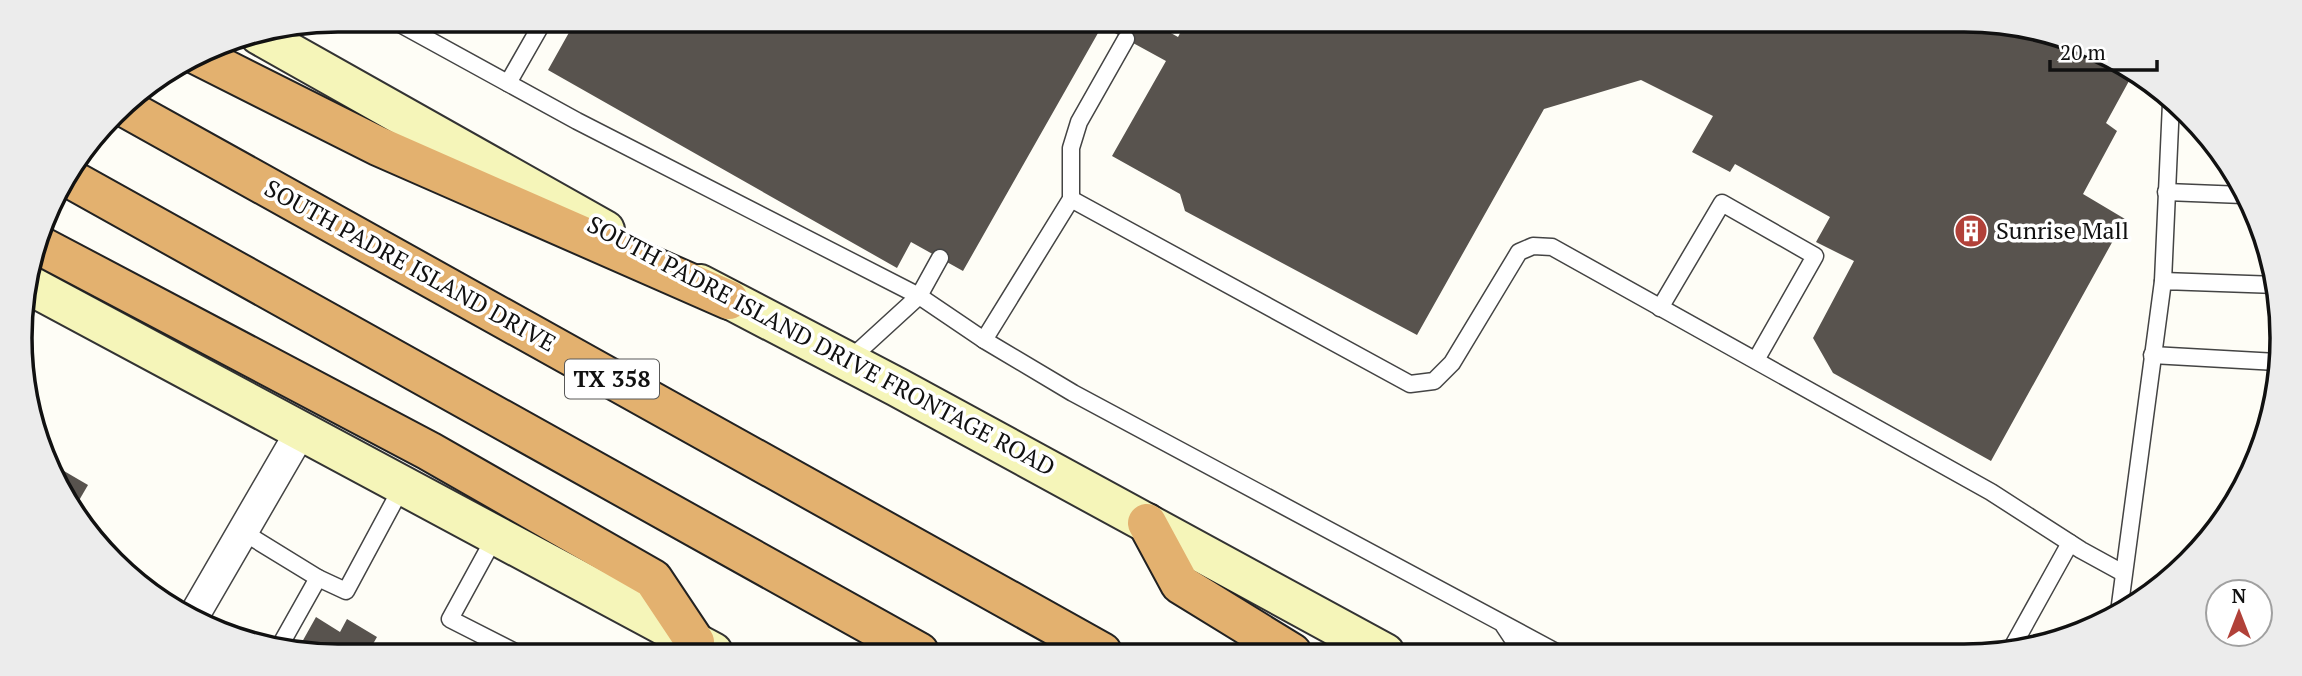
<svg xmlns="http://www.w3.org/2000/svg" width="2302" height="676" font-family="'PT Serif',serif">
	<style>
		.building { fill: #58534e }
		.lines { fill: none; stroke-linecap: round; stroke-linejoin: round }
		.service-casing { stroke: #444; stroke-width: 19 }
		.minor-casing { stroke: #444; stroke-width: 33 }
		.secondary-casing { stroke: #333; stroke-width: 42 }
		.motorway-casing { stroke: #222; stroke-width: 42 }
		.service { stroke: #fff; stroke-width: 16 }
		.minor { stroke: #fff; stroke-width: 30 }
		.secondary { stroke: #f5f5b9; stroke-width: 38 }
		.motorway { stroke: #e3b16f; stroke-width: 38 }
		.labels { text-anchor: middle; stroke-width: 7; stroke-linejoin: round; paint-order: stroke }
		.shield { fill: #fff; stroke: #585858; stroke-width: 2 }
		.shield-label { font-size: 23px; font-weight: bold; fill: #111 }
		.poi-label { font-size: 24px; fill: #111; stroke: #fff; text-anchor: start }
		.street-label { font-size: 24px; fill: #111; stroke: #fff }
		.rim { fill: none; stroke: #111; stroke-width: 3.5 }
	</style>
	<rect width="100%" height="100%" fill="#fefdf6"/>
	<g class="building">
		<polygon points="576,20 1151,22 1178,37 1186,22 2026,25 2135,70 2106,123 2117,131 2083,194 2125,219 1991,461 1833,373 1813,338 1854,261 1816,242 1830,217 1735,164 1730,172 1692,152 1713,116 1641,80 1544,109 1417,335 1185,211 1180,194 1112,156 1166,61 1102,26 963,271 911,242 897,268 548,70"/>
		<polygon points="52,464 88,485 74,509 69,500"/>
		<polygon points="316,617 340,632 347,619 377,637 370,649 373,651 297,651"/>
	</g>
	<g class="lines">
		<defs>
			<g id="service">
				<polyline points="391,19 577,121 919,296 984,340"/>
				<polyline points="1126,39 1079,122 1071,148 1071,199 984,340 1073,393 1558,653"/>
				<polyline points="508,83 544,20"/>
				<polyline points="2166,192 2243,195"/>
				<polyline points="1071,199 1410,384 1434,381 1452,363 1519,252 1533,246 1552,247 1991,492 2081,550 2123,573"/>
				<polyline points="2163,281 2171,103"/>
				<polyline points="1660,308 1722,203 1815,256 1756,360"/>
				<polyline points="2152,355 2277,362"/>
				<polyline points="849,360 919,296 940,258"/>
				<polyline points="243,532 318,578 277,651"/>
				<polyline points="496,535 450,619 513,651"/>
				<polyline points="318,578 346,591 403,485"/>
				<polyline points="2119,612 2163,281 2277,285"/>
				<polyline points="1504,626 1522,653"/>
				<polyline points="2009,653 2070,543"/>
			</g>
			<polyline id="minor" points="192,619 301,431"/>
			<g id="secondary">
				<polyline points="259,35 605,230"/>
				<polyline points="700,284 897,387 1385,653"/>
				<polyline points="29,285 713,652"/>
			</g>
			<g id="motorway">
				<polyline points="197,55 378,146 729,300"/>
				<polyline points="122,106 1102,652"/>
				<polyline points="67,177 919,652"/>
				<polyline points="39,245 429,451 653,579 695,642"/>
				<polyline points="1147,523 1180,584 1292,653"/>
			</g>
		</defs>
		<use href="#service" class="service-casing"/>
		<use href="#minor" class="minor-casing"/>
		<use href="#secondary" class="secondary-casing"/>
		<use href="#motorway" class="motorway-casing"/>
		<use href="#service" class="service"/>
		<use href="#minor" class="minor"/>
		<use href="#secondary" class="secondary"/>
		<use href="#motorway" class="motorway"/>
	</g>
	<defs>
		<symbol id="building-disc" viewBox="-11 -11 22 22"><circle r="9.5" fill="#b14139" stroke="#fff"/><path d="M-4-6H4V6H1V3H-1V6H-4ZM-2.5-4.3h1.7v1.8h-1.7ZM.8-4.3h1.7v1.8H.8ZM-2.5-1h1.7V.8h-1.7ZM.8-1h1.7V.8H.8Z" fill="#fff"/></symbol>
	</defs>
	<g fill-rule="evenodd">
		<use href="#building-disc" x="1952" y="212" width="38" height="38"/>
	</g>
	<g class="labels">
		<rect class="shield" x="565" y="359.5" width="94" height="39" rx="5"/>
		<g class="shield-label">
			<text x="612" y="387">TX 358</text>
		</g>
		<g class="poi-label">
			<text x="1996" y="239">Sunrise Mall</text>
		</g>
		<g class="street-label">
			<text transform="translate(410 266) rotate(29)" y="8">SOUTH PADRE ISLAND DRIVE</text>
			<text transform="translate(821 346) rotate(28)" y="8">SOUTH PADRE ISLAND DRIVE FRONTAGE ROAD</text>
		</g>
	</g>
	<path d="M0 0H2302V676H0ZM338 32H1964A306 306 0 0 1 2270 338V338A306 306 0 0 1 1964 644H338A306 306 0 0 1 32 338V338A306 306 0 0 1 338 32Z" fill="#ececec" fill-rule="evenodd"/>
	<path class="rim" d="M338 32H1964A306 306 0 0 1 2270 338V338A306 306 0 0 1 1964 644H338A306 306 0 0 1 32 338V338A306 306 0 0 1 338 32Z"/>
	<g transform="translate(2239 613)"><circle r="33" fill="#ffffff" stroke="#a0a0a0" stroke-width="2"/>
	<path d="M0-5L12 26L0 18L-12 26Z" fill="#b14139"/>
	<text y="-10" font-size="19" font-weight="bold" text-anchor="middle" fill="#111111">N</text>
	</g>
	<path d="M2050 60v10h107v-10" fill="none" stroke="#111111" stroke-width="3.5"/>
	<text x="2060" y="60" font-size="21" fill="#111111" stroke="#ffffff" stroke-width="5" paint-order="stroke">20 m</text>
</svg>
